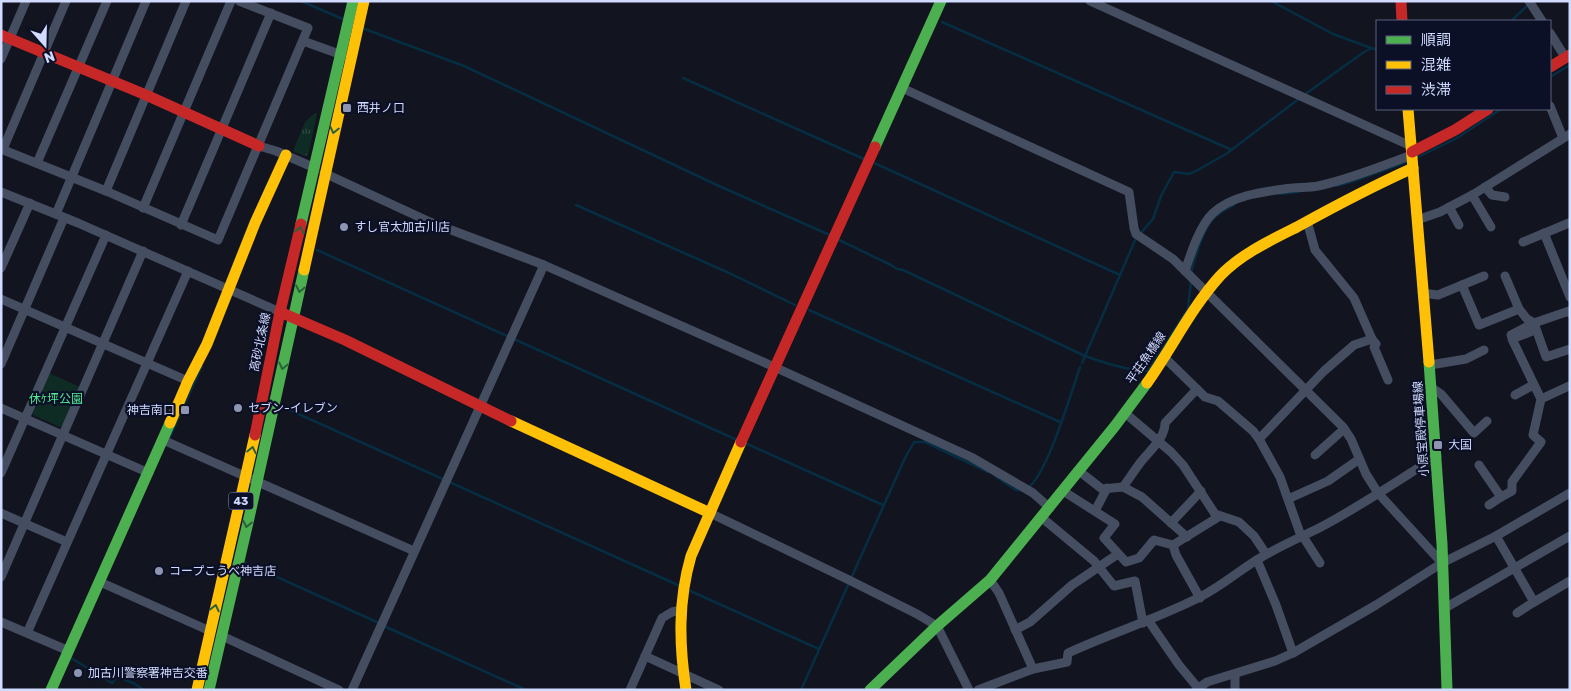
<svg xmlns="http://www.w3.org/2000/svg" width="1571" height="691" font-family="Rubik,'Noto Sans JP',sans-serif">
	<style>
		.grass { fill: url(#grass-tufts) }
		.green { fill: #0f2c24 }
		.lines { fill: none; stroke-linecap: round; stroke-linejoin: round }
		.stream { stroke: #062e43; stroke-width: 2.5 }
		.street { stroke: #454d61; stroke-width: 9 }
		.fast { stroke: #4caf50; stroke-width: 11 }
		.slow { stroke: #ffc107; stroke-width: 11 }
		.jam { stroke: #c62828; stroke-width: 11 }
		.oneway { stroke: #2c603b }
		.poi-dot { fill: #8e95b1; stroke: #0c1026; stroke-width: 2 }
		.labels { text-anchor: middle; stroke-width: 4.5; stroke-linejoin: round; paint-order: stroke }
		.shield { fill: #0c1026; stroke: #969dbe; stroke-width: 1 }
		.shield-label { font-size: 11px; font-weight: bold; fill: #d1daff }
		.poi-label { font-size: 12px; fill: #d1daff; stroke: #0c1026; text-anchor: start }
		.street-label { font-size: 12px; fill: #d1daff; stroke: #0c1026 }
		.park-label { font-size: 12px; fill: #51eb94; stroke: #0c1026 }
	</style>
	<defs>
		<pattern id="grass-tufts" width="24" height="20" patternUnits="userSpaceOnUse" patternTransform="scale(1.25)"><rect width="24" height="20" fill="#0f2c24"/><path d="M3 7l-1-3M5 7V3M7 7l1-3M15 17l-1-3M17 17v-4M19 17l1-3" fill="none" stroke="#314a45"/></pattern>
	</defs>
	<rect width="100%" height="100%" fill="#121420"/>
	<polygon class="grass" points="315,113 317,114 308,155 305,156 293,151 305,122"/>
	<polygon class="green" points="49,373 80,387 63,426 60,427 33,415 32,412"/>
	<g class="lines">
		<g class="stream">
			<polyline points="301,1 345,20"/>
			<polyline points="1271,1 1333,34 1371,48"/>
			<polyline points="1511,21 1528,5"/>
			<polyline points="942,22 1232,150"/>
			<polyline points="362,28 464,66 719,186 832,236"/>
			<polyline points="1550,77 1570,65"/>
			<polyline points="683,78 864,159"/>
			<polyline points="1304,95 1364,52 1372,48 1377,50"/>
			<polyline points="1416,158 1457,138 1501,109"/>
			<polyline points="872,162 1120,275"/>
			<polyline points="1336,186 1351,182 1409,161"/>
			<polyline points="1280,194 1299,192"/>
			<polyline points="576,205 729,273 795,305"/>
			<polyline points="1140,234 1153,219 1161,196 1174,172 1189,174 1196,171 1226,154 1300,98"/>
			<path d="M837 239 891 265 897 269 903 270 1085 356C1105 363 1126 370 1148 371L1188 309 1191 281"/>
			<polyline points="317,250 737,440"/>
			<path d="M1191 273C1195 257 1203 230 1214 218 1219 213 1228 208 1234 205"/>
			<polyline points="809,310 1060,422"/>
			<polyline points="1082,363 1136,238"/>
			<polyline points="283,407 680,586"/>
			<polyline points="168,441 202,366"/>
			<polyline points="745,443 883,505"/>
			<polyline points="995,476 1016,490 1022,490"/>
			<path d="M1027 488C1046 479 1072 390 1080 367"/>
			<polyline points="246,563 379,623"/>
			<polyline points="688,590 819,649"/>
			<polyline points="384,626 526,690"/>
			<polyline points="71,658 112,683 117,676 135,684 144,690"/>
			<polyline points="801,690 905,458 914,442 925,442 988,472"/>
		</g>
		<g class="street">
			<polyline points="1090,1 1411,146"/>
			<polyline points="1529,1 1542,21"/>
			<polyline points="1550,33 1565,57"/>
			<polyline points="303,41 342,55"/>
			<polyline points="1,59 26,1"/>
			<polyline points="902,88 1129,192 1134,228 1136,234 1173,259 1343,427 1351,439 1366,474 1378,493 1442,563"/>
			<polyline points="1550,106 1563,138"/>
			<polyline points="259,146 276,151 315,168"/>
			<polyline points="1,149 106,191 218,240 308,28 239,1"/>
			<polyline points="3,149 66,1"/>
			<polyline points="37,163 107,1"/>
			<polyline points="324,173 430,222 544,265 770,365 971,457 1033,493 1050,508"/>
			<polyline points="1485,187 1492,195 1505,197"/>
			<polyline points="106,191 186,1"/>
			<polyline points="1,192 78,223 280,312"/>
			<polyline points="1472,195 1491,227"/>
			<polyline points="1449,207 1459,225"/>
			<polyline points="143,208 231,1"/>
			<polyline points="56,214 146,1"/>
			<polyline points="1417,220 1440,212 1474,194 1570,134"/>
			<polyline points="1307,221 1315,250 1354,298 1372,339 1376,344 1374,347 1388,380"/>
			<polyline points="181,225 271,13"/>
			<polyline points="1544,233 1570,297"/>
			<polyline points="1523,242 1569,223"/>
			<polyline points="1,268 30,203"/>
			<path d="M1185 271C1191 253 1200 225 1213 213 1231 196 1261 192 1284 189 1295 187 1307 188 1318 186 1351 179 1381 166 1412 155"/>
			<polyline points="1505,276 1519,309"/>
			<polyline points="1462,285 1479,325 1519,309 1527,319 1534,323 1569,311 1570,313"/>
			<polyline points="1422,293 1438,295 1484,276"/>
			<polyline points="1,299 188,381"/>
			<polyline points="1511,335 1534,323 1546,357 1570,349"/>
			<polyline points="1164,357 1205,397 1218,401 1253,431 1259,439 1280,477 1301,536"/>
			<polyline points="1,364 64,218"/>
			<polyline points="1430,365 1466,359 1484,350"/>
			<polyline points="1432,388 1441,394 1474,433 1487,421"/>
			<polyline points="1515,395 1533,385"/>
			<polyline points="1541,399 1569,386"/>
			<polyline points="1,408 149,473"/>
			<polyline points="1125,413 1171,452 1183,465 1215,514 1239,522 1254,536 1266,554"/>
			<polyline points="1259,439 1324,371 1354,345 1372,339"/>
			<polyline points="163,440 414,551"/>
			<polyline points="1315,455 1344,429"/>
			<polyline points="1479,465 1501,497 1512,491 1512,482 1541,442 1533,435 1541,399 1512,339 1535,330"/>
			<polyline points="1079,471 1102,489 1123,487 1142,497 1187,537"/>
			<polyline points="1,473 106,235"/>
			<path d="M1123 487C1129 479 1134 471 1140 463 1149 451 1165 439 1165 423L1197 389"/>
			<polyline points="1063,491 1115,524 1104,538 1126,562 1139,558 1154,540 1173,545 1176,555 1200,598"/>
			<polyline points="1288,499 1328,481 1358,460"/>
			<polyline points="1489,505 1501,497"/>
			<polyline points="1095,511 1107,488"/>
			<polyline points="1,513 67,542"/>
			<polyline points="710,513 849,580 917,614 937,626 969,690"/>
			<polyline points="1041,517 1094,561 1114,586 1135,581 1143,623"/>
			<polyline points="1171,523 1201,491"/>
			<polyline points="1302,535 1320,563"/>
			<polyline points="1496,536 1534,602 1570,581"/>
			<polyline points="1173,545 1220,516"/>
			<polyline points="1257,560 1276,605 1293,653"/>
			<polyline points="1,577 143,251"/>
			<polyline points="990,580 999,593 1033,669"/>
			<polyline points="100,582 210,631"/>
			<polyline points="1445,608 1570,536"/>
			<polyline points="1517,613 1534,602"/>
			<polyline points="1148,620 1179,665 1198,688"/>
			<polyline points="1,622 69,651"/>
			<polyline points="1015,630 1030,622 1072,585 1118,554"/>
			<polyline points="27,633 188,271"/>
			<polyline points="222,636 339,690"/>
			<polyline points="645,656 719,690"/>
			<polyline points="352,690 544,265"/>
			<polyline points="630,690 662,618 672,612 681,610"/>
			<path d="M978 690 1033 669 1067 662 1068 653C1111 633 1157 619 1200 597 1224 585 1244 566 1267 554 1285 544 1303 536 1321 527 1361 506 1399 480 1437 456"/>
			<polyline points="1196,690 1207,682 1275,661 1293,653 1376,605 1442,563 1496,536 1570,493"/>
			<polyline points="1235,690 1235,674"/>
		</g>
		<g class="fast">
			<polyline points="875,147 941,1"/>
			<polyline points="301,224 353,1"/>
			<polyline points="1429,362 1442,544 1447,690"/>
			<polyline points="51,690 170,423"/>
			<polyline points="209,690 249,518 304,270"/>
			<polyline points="870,690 937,626 990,580 1115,426 1147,383"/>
		</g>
		<g class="slow">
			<polyline points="1408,109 1429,362"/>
			<polyline points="304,270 364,1"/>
			<path d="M1147 383C1172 348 1191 308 1220 276 1241 254 1271 240 1297 227 1335 206 1373 186 1413 168"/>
			<polyline points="511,421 710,513"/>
			<polyline points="170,423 188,381 207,344 255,223 286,155"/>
			<polyline points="197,690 255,435"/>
			<path d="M686 690C679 644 678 601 691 556L741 442"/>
		</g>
		<g class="jam">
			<polyline points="1401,1 1402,21"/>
			<polyline points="1,35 146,95 259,146"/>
			<polyline points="1550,67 1570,55"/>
			<polyline points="1412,152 1455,130 1488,109"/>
			<polyline points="280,312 345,340 511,421"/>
			<polyline points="255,435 280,312 301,224"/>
			<polyline points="741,442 875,147"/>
		</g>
	</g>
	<defs><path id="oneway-chevron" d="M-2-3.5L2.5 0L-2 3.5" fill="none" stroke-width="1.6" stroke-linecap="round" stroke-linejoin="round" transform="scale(1.25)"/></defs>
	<g class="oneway">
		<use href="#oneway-chevron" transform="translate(334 130) rotate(103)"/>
		<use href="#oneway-chevron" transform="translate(300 230) rotate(-76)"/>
		<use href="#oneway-chevron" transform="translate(300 289) rotate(102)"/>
		<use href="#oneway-chevron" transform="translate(283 366) rotate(103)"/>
		<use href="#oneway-chevron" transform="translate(252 450) rotate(-78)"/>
		<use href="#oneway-chevron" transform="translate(247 524) rotate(102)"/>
		<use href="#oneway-chevron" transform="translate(215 608) rotate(-77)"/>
	</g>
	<g class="poi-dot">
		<rect x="342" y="103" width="10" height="10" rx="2.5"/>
		<circle cx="344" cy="227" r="5"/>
		<circle cx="238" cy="408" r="5"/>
		<rect x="180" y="405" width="10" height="10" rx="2.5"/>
		<rect x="1433" y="440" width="10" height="10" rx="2.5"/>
		<circle cx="159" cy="571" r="5"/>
		<circle cx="78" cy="673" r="5"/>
	</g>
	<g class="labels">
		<rect class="shield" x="228.5" y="492.5" width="25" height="17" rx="4"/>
		<g class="shield-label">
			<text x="241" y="505">43</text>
		</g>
		<g class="poi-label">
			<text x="357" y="112">西井ノ口</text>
			<text x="354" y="231">すし官太加古川店</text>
			<text x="248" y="412">セブン-イレブン</text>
			<text x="175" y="414" text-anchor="end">神吉南口</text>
			<text x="1448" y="449">大国</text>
			<text x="169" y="575">コープこうべ神吉店</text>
			<text x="88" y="677">加古川警察署神吉交番</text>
		</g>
		<g class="street-label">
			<text transform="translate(260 342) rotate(-78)" y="4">高砂北条線</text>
			<text transform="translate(1146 358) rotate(-56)" y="4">平荘魚橋線</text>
			<text transform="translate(1421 429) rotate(-94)" y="4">小原宝殿停車場線</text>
		</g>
		<g class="park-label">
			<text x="56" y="403">休ｹ坪公園</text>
		</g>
	</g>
	<rect width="1571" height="691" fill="none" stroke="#d1daff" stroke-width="5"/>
	<rect x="1376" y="20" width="175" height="90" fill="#0c1026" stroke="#5b617d"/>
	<rect x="1386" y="36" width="25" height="8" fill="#4caf50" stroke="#5b617d"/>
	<text x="1421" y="45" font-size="15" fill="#d1daff">順調</text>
	<rect x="1386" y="61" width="25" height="8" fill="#ffc107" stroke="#5b617d"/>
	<text x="1421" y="70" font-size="15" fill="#d1daff">混雑</text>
	<rect x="1386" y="86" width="25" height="8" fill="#c62828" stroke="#5b617d"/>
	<text x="1421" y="95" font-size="15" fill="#d1daff">渋滞</text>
	<g transform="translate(45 45) rotate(160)" stroke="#0c1026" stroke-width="4" paint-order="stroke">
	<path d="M0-4L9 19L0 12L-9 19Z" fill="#d1daff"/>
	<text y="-8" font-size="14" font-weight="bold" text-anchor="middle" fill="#d1daff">N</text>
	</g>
</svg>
